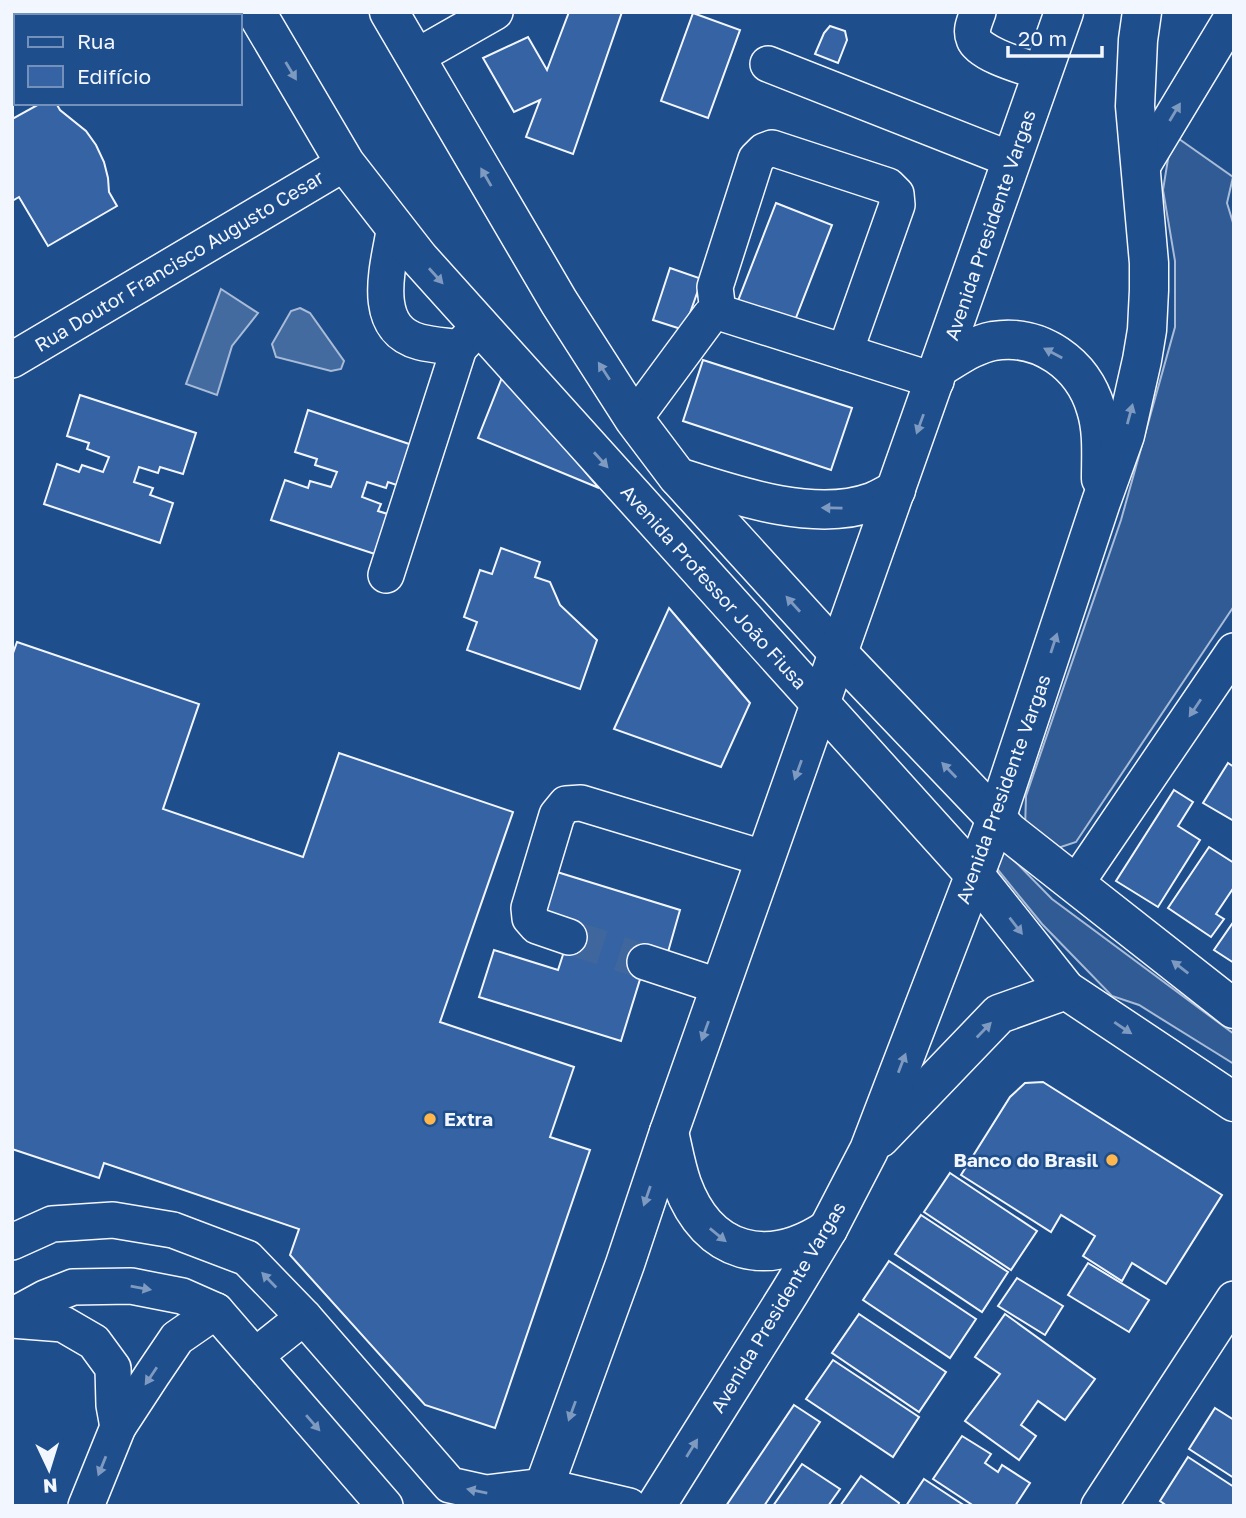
<svg xmlns="http://www.w3.org/2000/svg" width="1246" height="1518" font-family="'Golos Text',sans-serif">
	<style>
		.built { fill: #305b95; stroke: #a8bbd7; stroke-width: 2 }
		.water { fill: #446ba0; stroke: #a8bbd7; stroke-width: 2 }
		.building { fill: #3563a3; stroke: #f2f6ff; stroke-width: 2 }
		.lines { fill: none; stroke-linecap: round; stroke-linejoin: round }
		.minor-tunnel { stroke: #3f679d; stroke-width: 35; stroke-dasharray: 35 18; stroke-linecap: butt }
		.minor-casing { stroke: #f2f6ff; stroke-width: 38 }
		.major-casing { stroke: #f2f6ff; stroke-width: 41 }
		.minor { stroke: #1f4e8c; stroke-width: 35 }
		.major { stroke: #1f4e8c; stroke-width: 38 }
		.oneway { fill: #7e9ac0 }
		.poi-dot { fill: #ffb74d; stroke: #1f4e8c; stroke-width: 2.5 }
		.labels { text-anchor: middle; stroke-width: 5; stroke-linejoin: round; paint-order: stroke }
		.street-label { font-size: 19px; fill: #f2f6ff; stroke: #1f4e8c }
		.poi-label { font-size: 19px; font-weight: bold; fill: #f2f6ff; stroke: #1f4e8c; text-anchor: start }
	</style>
	<rect width="100%" height="100%" fill="#1f4e8c"/>
	<g class="built">
		<polygon points="1172,134 1233,177 1227,203 1234,226 1234,606 1076,842 1043,853 1025,829 1026,796 1121,520 1175,327 1175,261 1163,190"/>
		<polygon points="1000,846 1052,899 1234,1034 1234,1064 1139,1005 1112,996 1042,924 994,865"/>
	</g>
	<g class="water">
		<polygon points="221,289 258,313 232,346 217,395 186,384"/>
		<polygon points="300,308 310,313 344,361 341,369 331,371 276,357 272,344 291,311"/>
	</g>
	<g class="building">
		<polygon points="569,12 622,12 573,154 526,137 540,100 514,112 483,58 528,37 547,70"/>
		<polygon points="693,13 740,30 708,118 661,101"/>
		<polygon points="830,26 845,31 847,40 838,63 815,54 824,33"/>
		<polygon points="41,103 56,103 60,110 86,131 96,145 104,162 108,178 109,192 117,206 48,246 19,197 12,201 12,119"/>
		<polygon points="776,203 832,225 792,328 736,306"/>
		<polygon points="670,268 702,279 684,330 653,320"/>
		<polygon points="703,360 852,408 831,470 683,421"/>
		<polygon points="503,375 599,488 478,438"/>
		<polygon points="80,395 196,433 183,474 160,467 158,473 139,467 134,482 153,488 150,495 173,503 160,543 44,504 57,464 79,472 82,465 103,472 109,457 87,449 89,443 67,436"/>
		<polygon points="308,410 424,449 411,490 388,482 386,488 367,482 362,497 381,504 378,511 401,518 387,558 271,520 285,480 308,488 310,481 331,487 337,472 315,465 317,459 295,452"/>
		<polygon points="501,548 540,562 535,577 550,582 560,605 597,640 580,689 467,650 477,622 464,617 480,570 492,574"/>
		<polygon points="669,608 750,703 721,767 614,729"/>
		<polygon points="17,642 199,704 163,809 303,857 339,753 513,812 440,1022 574,1067 550,1137 590,1150 495,1428 425,1405 290,1255 299,1229 104,1163 99,1178 12,1149 12,656"/>
		<polygon points="1228,763 1234,767 1234,821 1203,803"/>
		<polygon points="1174,790 1193,802 1178,826 1200,840 1158,907 1116,881"/>
		<polygon points="1209,847 1234,863 1234,887 1216,914 1224,919 1211,937 1168,908"/>
		<polygon points="557,872 680,910 668,952 650,947 621,1041 479,997 494,950 558,970 573,924 544,915"/>
		<polygon points="1234,921 1234,963 1214,950"/>
		<polygon points="1043,1082 1222,1195 1166,1284 1132,1263 1122,1281 1083,1256 1095,1236 1061,1215 1051,1232 961,1175 1010,1097 1025,1083"/>
		<polygon points="950,1173 1037,1231 1011,1270 924,1212"/>
		<polygon points="921,1215 1008,1272 982,1312 895,1254"/>
		<polygon points="889,1261 976,1319 950,1358 863,1300"/>
		<polygon points="1088,1263 1149,1300 1129,1332 1068,1295"/>
		<polygon points="1017,1278 1063,1306 1045,1335 998,1306"/>
		<polygon points="859,1314 946,1372 919,1412 832,1353"/>
		<polygon points="1005,1314 1095,1379 1065,1420 1038,1401 1021,1425 1036,1436 1019,1460 965,1421 1000,1374 975,1357"/>
		<polygon points="833,1360 919,1417 893,1457 806,1399"/>
		<polygon points="794,1405 820,1422 764,1506 726,1506"/>
		<polygon points="1215,1408 1234,1420 1234,1478 1189,1449"/>
		<polygon points="962,1436 991,1454 985,1463 998,1472 1002,1465 1030,1483 1015,1506 974,1506 933,1479"/>
		<polygon points="1188,1457 1234,1487 1234,1506 1167,1506 1160,1501"/>
		<polygon points="802,1464 840,1489 828,1506 773,1506"/>
		<polygon points="861,1476 899,1503 898,1506 840,1506"/>
		<polygon points="924,1479 965,1506 906,1506"/>
	</g>
	<g class="lines">
		<polyline class="minor-tunnel" points="569,937 645,962"/>
		<defs>
			<g id="minor">
				<path d="M978 12C975 21 970 30 974 39 980 55 1026 67 1043 73"/>
				<polyline points="416,57 495,12"/>
				<polyline points="768,64 1012,160"/>
				<polyline points="1140,170 1234,14"/>
				<path d="M395 226C389 264 368 328 420 342 432 345 446 346 459 348L475 331"/>
				<polyline points="718,312 715,287 756,159 764,151 772,148 888,186 896,194 897,205 845,352"/>
				<polyline points="12,360 345,163"/>
				<polyline points="634,419 710,316 718,312 936,381"/>
				<polyline points="386,575 459,348"/>
				<polyline points="1075,885 1234,651"/>
				<polyline points="569,937 537,926 530,918 529,908 557,815 566,804 581,803 766,859"/>
				<polyline points="645,962 721,987"/>
				<polyline points="12,1242 52,1224 113,1220 173,1230 247,1258 304,1317 450,1485 486,1493 544,1486 629,1506"/>
				<polyline points="12,1316 45,1298 73,1287 131,1286 182,1296 216,1311 385,1506"/>
				<polyline points="12,1320 63,1324 94,1342 113,1368 114,1405 118,1427"/>
				<polyline points="255,1356 304,1317"/>
				<polyline points="86,1506 118,1427 152,1375 177,1338 216,1311"/>
				<polyline points="1099,1506 1234,1299"/>
			</g>
			<g id="major">
				<polyline points="256,12 345,163 419,258 973,873 1066,990 1234,1102"/>
				<polyline points="389,12 559,302 634,419 677,476 839,654 1009,832 1234,1009"/>
				<path d="M940 367C957 357 973 345 993 341 1040 333 1083 364 1096 409 1103 431 1101 455 1101 479"/>
				<path d="M678 477C734 495 814 523 872 502 880 499 888 494 896 490"/>
				<path d="M669 1132C673 1149 676 1167 682 1184 708 1255 768 1269 828 1229"/>
				<polyline points="880,1138 999,1014 1066,990"/>
				<polyline points="537,1506 625,1264 669,1132 1064,12"/>
				<polyline points="656,1506 790,1292 828,1229 869,1150 996,819 1101,502 1125,435 1142,360 1147,330 1149,290 1149,263 1135,106 1138,40 1142,12"/>
			</g>
		</defs>
		<use href="#minor" class="minor-casing"/>
		<use href="#major" class="major-casing"/>
		<use href="#minor" class="minor"/>
		<use href="#major" class="major"/>
	</g>
	<defs><path id="oneway-solid" d="M-6-.8H1V-3.2L6.5 0L1 3.2V.8H-6Z" transform="scale(1.75)"/></defs>
	<g class="oneway">
		<use href="#oneway-solid" transform="translate(291 71) rotate(59)"/>
		<use href="#oneway-solid" transform="translate(1175 112) rotate(-59)"/>
		<use href="#oneway-solid" transform="translate(486 177) rotate(-120)"/>
		<use href="#oneway-solid" transform="translate(436 276) rotate(48)"/>
		<use href="#oneway-solid" transform="translate(1053 353) rotate(-152)"/>
		<use href="#oneway-solid" transform="translate(604 371) rotate(-123)"/>
		<use href="#oneway-solid" transform="translate(1130 414) rotate(-75)"/>
		<use href="#oneway-solid" transform="translate(920 424) rotate(110)"/>
		<use href="#oneway-solid" transform="translate(601 460) rotate(48)"/>
		<use href="#oneway-solid" transform="translate(832 508) rotate(-179)"/>
		<use href="#oneway-solid" transform="translate(793 604) rotate(-132)"/>
		<use href="#oneway-solid" transform="translate(1054 643) rotate(-72)"/>
		<use href="#oneway-solid" transform="translate(1195 708) rotate(124)"/>
		<use href="#oneway-solid" transform="translate(798 770) rotate(110)"/>
		<use href="#oneway-solid" transform="translate(949 770) rotate(-134)"/>
		<use href="#oneway-solid" transform="translate(1016 926) rotate(52)"/>
		<use href="#oneway-solid" transform="translate(1180 967) rotate(-142)"/>
		<use href="#oneway-solid" transform="translate(1123 1028) rotate(34)"/>
		<use href="#oneway-solid" transform="translate(984 1030) rotate(-46)"/>
		<use href="#oneway-solid" transform="translate(705 1031) rotate(110)"/>
		<use href="#oneway-solid" transform="translate(902 1063) rotate(-69)"/>
		<use href="#oneway-solid" transform="translate(647 1196) rotate(109)"/>
		<use href="#oneway-solid" transform="translate(718 1235) rotate(39)"/>
		<use href="#oneway-solid" transform="translate(269 1280) rotate(-134)"/>
		<use href="#oneway-solid" transform="translate(141 1288) rotate(10)"/>
		<use href="#oneway-solid" transform="translate(151 1376) rotate(124)"/>
		<use href="#oneway-solid" transform="translate(572 1411) rotate(110)"/>
		<use href="#oneway-solid" transform="translate(313 1423) rotate(49)"/>
		<use href="#oneway-solid" transform="translate(692 1448) rotate(-58)"/>
		<use href="#oneway-solid" transform="translate(102 1466) rotate(112)"/>
		<use href="#oneway-solid" transform="translate(477 1491) rotate(-169)"/>
	</g>
	<g class="poi-dot">
		<circle cx="430" cy="1119" r="7"/>
		<circle cx="1112" cy="1160" r="7"/>
	</g>
	<g class="labels">
		<g class="street-label">
			<text transform="translate(990 225) rotate(-71)" y="7">Avenida Presidente Vargas</text>
			<text transform="translate(179 261) rotate(-31)" y="7">Rua Doutor Francisco Augusto Cesar</text>
			<text transform="translate(714 587) rotate(48)" y="7">Avenida Professor João Fiusa</text>
			<text transform="translate(1003 789) rotate(-70)" y="7">Avenida Presidente Vargas</text>
			<text transform="translate(778 1307) rotate(-59)" y="7">Avenida Presidente Vargas</text>
		</g>
		<g class="poi-label">
			<text x="444" y="1126">Extra</text>
			<text x="1098" y="1167" text-anchor="end">Banco do Brasil</text>
		</g>
	</g>
	<rect width="1246" height="1518" fill="none" stroke="#f2f6ff" stroke-width="28"/>
	<rect x="14" y="14" width="228" height="91" fill="#1f4e8c" stroke="#7391ba" stroke-width="2"/>
	<rect x="28" y="37" width="35" height="10" fill="#1f4e8c" stroke="#7391ba" stroke-width="2"/>
	<text x="77" y="49" font-size="21" fill="#f2f6ff">Rua</text>
	<rect x="28" y="66" width="35" height="21" fill="#3563a3" stroke="#7391ba" stroke-width="2"/>
	<text x="77" y="84" font-size="21" fill="#f2f6ff">Edifício</text>
	<g transform="translate(49 1469) rotate(176)" stroke="#1f4e8c" stroke-width="5" paint-order="stroke">
	<path d="M0-5L12 26L0 18L-12 26Z" fill="#f2f6ff"/>
	<text y="-10" font-size="19" font-weight="bold" text-anchor="middle" fill="#f2f6ff">N</text>
	</g>
	<path d="M1008 46v10h94v-10" fill="none" stroke="#f2f6ff" stroke-width="3.5"/>
	<text x="1018" y="46" font-size="21" fill="#f2f6ff" stroke="#1f4e8c" stroke-width="5" paint-order="stroke">20 m</text>
</svg>
